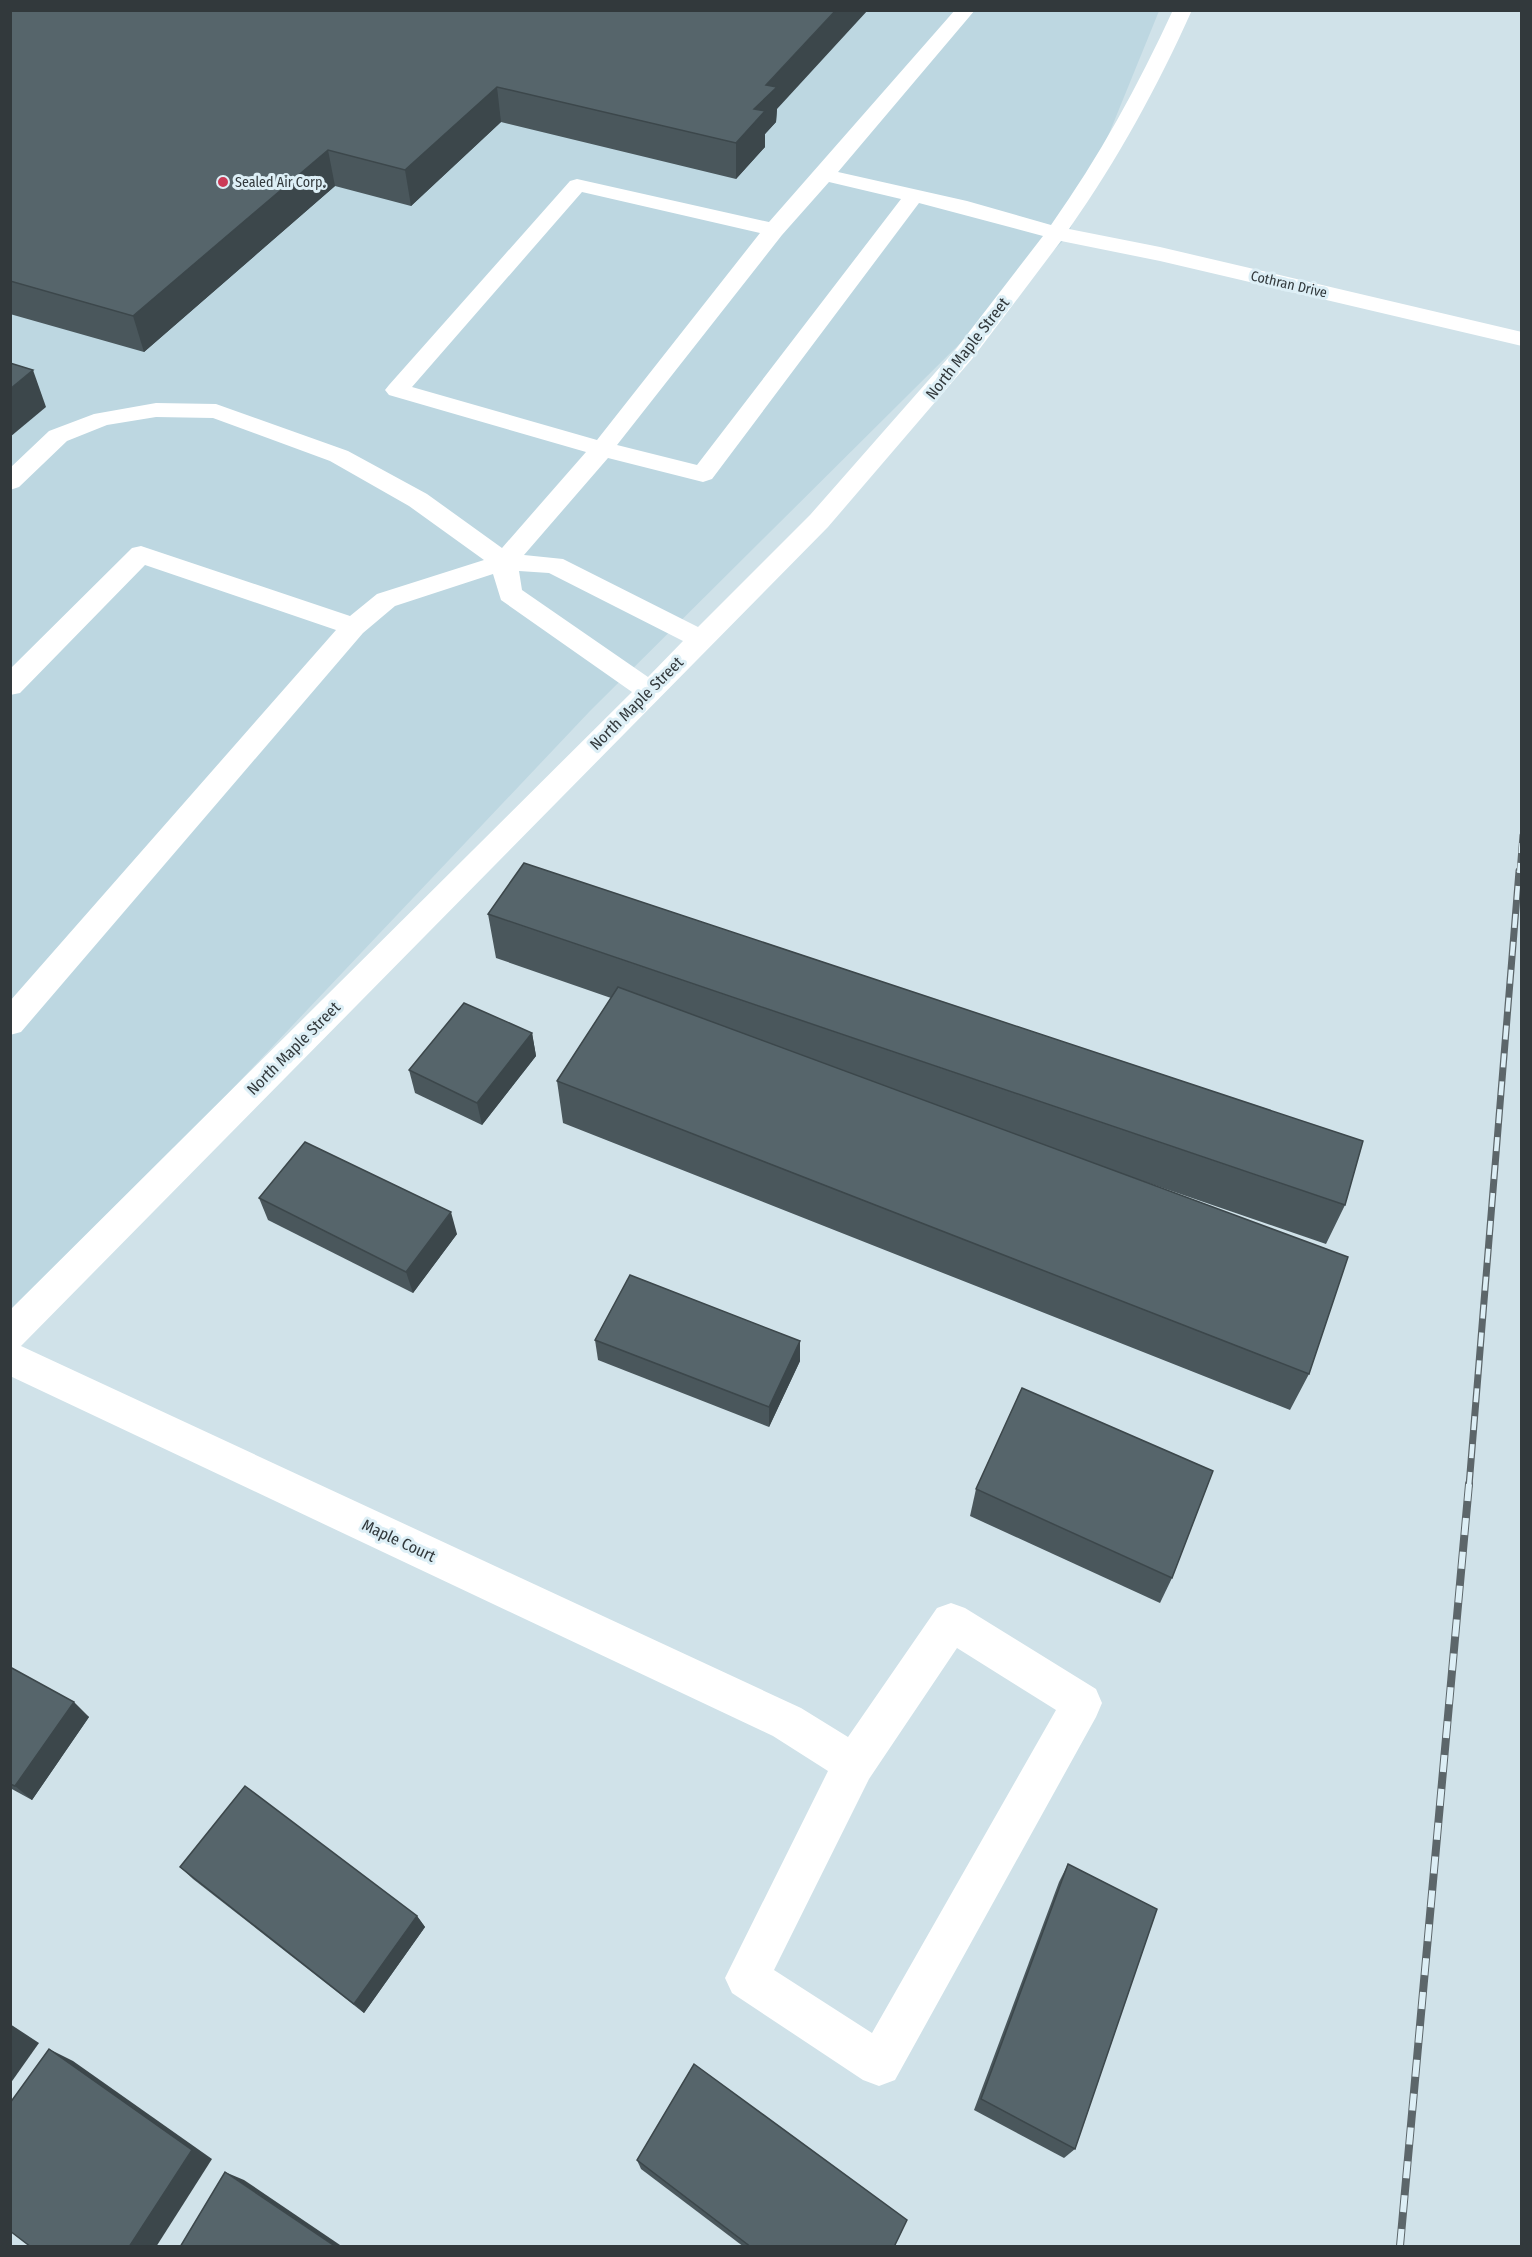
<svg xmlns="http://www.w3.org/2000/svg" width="1532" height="2257" font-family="'Fira Sans Condensed',sans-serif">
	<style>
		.built { fill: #bdd7e1 }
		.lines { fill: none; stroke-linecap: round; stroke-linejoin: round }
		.minor { fill: #fff; fill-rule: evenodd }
		.rail-far2-casing { stroke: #5c666a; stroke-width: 5 }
		.rail-far1-casing { stroke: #5c666a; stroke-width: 7 }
		.rail-casing { stroke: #5c666a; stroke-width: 8 }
		.rail-far2 { stroke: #ddeff6; stroke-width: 4; stroke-dasharray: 10; stroke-linecap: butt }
		.rail-far1 { stroke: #ddeff6; stroke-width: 4.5; stroke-dasharray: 14; stroke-linecap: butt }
		.rail { stroke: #ddeff6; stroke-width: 6; stroke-dasharray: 17; stroke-linecap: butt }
		.wall { fill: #4a575c }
		.shaded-wall { fill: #3c474b }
		.building { fill: #56656b; stroke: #3c474b; stroke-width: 1.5 }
		.poi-dot { fill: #cb3b57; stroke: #ddeff6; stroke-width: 2 }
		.labels { text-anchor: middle; stroke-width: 6; stroke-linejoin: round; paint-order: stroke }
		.far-poi-label { font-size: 14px; fill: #32393c; stroke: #ddeff6; text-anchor: start }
		.far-street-label { font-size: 14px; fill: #32393c; stroke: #ddeff6 }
		.street-label { font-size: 16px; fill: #32393c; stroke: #ddeff6 }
	</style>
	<rect width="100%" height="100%" fill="#d0e2e9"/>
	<polygon class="built" points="11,11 1159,11 1067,237 590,711 11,1323"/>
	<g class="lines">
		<path class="minor" d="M955 10H975L838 172 967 201 1051 225C1099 157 1138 86 1173 10H1192C1157 88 1118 159 1069 229L1160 247 1522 332V346L1160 261 1061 241 972 359 828 527 21 1346 801 1708 848 1737 937 1608 951 1603 965 1608 1096 1689 1102 1703 1096 1717 895 2080 879 2086 863 2080 732 1993 725 1978 828 1771 773 1736 10 1376V1310L632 692 501 600 493 574 395 606 363 633 21 1032 10 1035V1001L336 630 145 565 20 693 10 695V669L132 548 141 546 350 616 377 594 484 560 409 506 330 461 213 418 156 417 107 425 67 441 19 487 10 490V468L49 431 94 414 156 403 216 404 348 451 427 494 502 548 586 452 389 395 385 390 389 385 570 181 577 179 769 222ZM829 182 901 199 697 465 617 445 782 235ZM582 192 760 233 597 440 412 387ZM919 203 1043 236 956 349 810 515 698 627 563 559 524 555 608 458 703 482 712 479ZM519 571 549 573 683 641 648 677 522 590ZM957 1648 1056 1710 872 2033 774 1970 869 1779Z"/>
		<defs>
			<polyline id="rail-far2" points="1519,873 1522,835"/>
			<polyline id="rail-far1" points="1469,1486 1519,871"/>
			<polyline id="rail" points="1400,2246 1469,1484"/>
		</defs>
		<use href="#rail-far2" class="rail-far2-casing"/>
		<use href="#rail-far1" class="rail-far1-casing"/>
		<use href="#rail" class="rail-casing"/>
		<use href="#rail-far2" class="rail-far2"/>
		<use href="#rail-far1" class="rail-far1"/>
		<use href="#rail" class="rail"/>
	</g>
	<g class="wall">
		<polygon points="10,10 777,109 776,122 765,134 765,147 736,179 501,122 411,206 335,186 144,352 10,314"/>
		<polygon points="488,914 1345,1205 1326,1244 1128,1176 1309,1374 1290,1410 563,1123 557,1081 611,998 496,958"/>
		<polygon points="532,1033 536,1056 482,1125 415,1093 409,1070"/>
		<polygon points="259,1198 457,1234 413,1293 268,1220"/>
		<polygon points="595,1340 800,1341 800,1361 769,1427 598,1360"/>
		<polygon points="976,1489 1172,1578 1160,1603 970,1516"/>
		<polygon points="10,1667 89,1717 32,1800 10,1788"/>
		<polygon points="1068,1864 1075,2149 1064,2158 974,2110 1059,1882"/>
		<polygon points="180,1867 417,1916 425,1927 364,2013 193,1879"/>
		<polygon points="637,2160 894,2247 744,2247 641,2169"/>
	</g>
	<g class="shaded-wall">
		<polygon points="836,10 868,10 777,109 776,122 765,134 765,147 736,179 736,143 754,109 766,85"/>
		<polygon points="497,87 501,122 411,206 405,170"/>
		<polygon points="328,150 335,186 144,352 133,316"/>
		<polygon points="33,370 46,407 10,437 10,389"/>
		<polygon points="532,1033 536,1056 482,1125 477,1103"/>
		<polygon points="451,1212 457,1234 413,1293 406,1272"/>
		<polygon points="800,1341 800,1361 769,1427 769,1407"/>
		<polygon points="74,1702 89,1717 32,1800 15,1786"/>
		<polygon points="417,1916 425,1927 364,2013 354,2004"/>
		<polygon points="10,2024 39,2043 10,2084"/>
		<polygon points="49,2049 73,2061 212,2159 156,2247 129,2247"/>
		<polygon points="225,2172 244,2180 343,2247 336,2247"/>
	</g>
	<g class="building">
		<polygon points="10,10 836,10 766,85 777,87 754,109 765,111 736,143 497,87 405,170 328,150 133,316 10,281"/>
		<polygon points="10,363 33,370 10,389"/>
		<polygon points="524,863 1363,1141 1345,1205 488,914"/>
		<polygon points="618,987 1348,1257 1309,1374 557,1081"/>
		<polygon points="464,1003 532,1033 477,1103 409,1070"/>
		<polygon points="305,1142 451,1212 406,1272 259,1198"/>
		<polygon points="630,1275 800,1341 769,1407 595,1340"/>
		<polygon points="1022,1388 1213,1471 1172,1578 976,1489"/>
		<polygon points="10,1667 74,1702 15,1786 10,1784"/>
		<polygon points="245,1786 417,1916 354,2004 180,1867"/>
		<polygon points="1068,1864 1157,1909 1075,2149 981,2099"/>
		<polygon points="49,2049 192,2150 129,2247 31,2247 10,2231 10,2103"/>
		<polygon points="694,2064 907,2220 894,2247 751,2247 637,2160"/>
		<polygon points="225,2172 336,2247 180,2247"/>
	</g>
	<circle class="poi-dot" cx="223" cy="182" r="6"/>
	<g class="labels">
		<g class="far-poi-label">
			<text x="235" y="187">Sealed Air Corp.</text>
		</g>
		<g class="far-street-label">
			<text transform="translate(1289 284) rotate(13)" y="5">Cothran Drive</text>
		</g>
		<g class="street-label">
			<text transform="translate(967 348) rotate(-52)" y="6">North Maple Street</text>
			<text transform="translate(636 703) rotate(-45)" y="6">North Maple Street</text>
			<text transform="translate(293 1048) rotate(-45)" y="6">North Maple Street</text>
			<text transform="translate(399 1540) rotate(25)" y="6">Maple Court</text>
		</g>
	</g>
	<rect width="1532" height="2257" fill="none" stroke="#32393c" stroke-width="24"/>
</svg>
